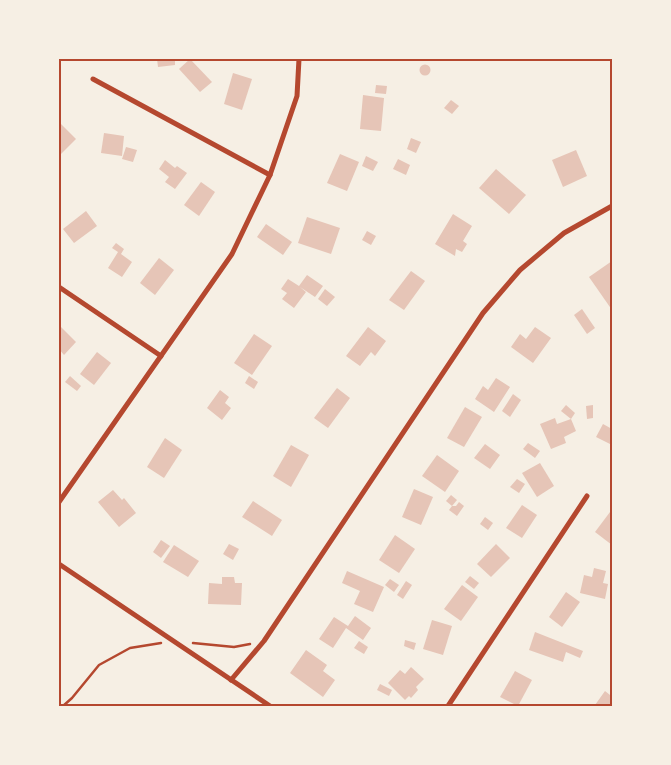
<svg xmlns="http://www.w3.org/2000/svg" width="671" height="765" font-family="'Times New Roman',serif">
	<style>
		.building { fill: #e6c5b7 }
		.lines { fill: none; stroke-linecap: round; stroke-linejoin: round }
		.path { stroke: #b5482f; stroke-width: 2.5 }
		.minor { stroke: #b5482f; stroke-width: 5 }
		.neatline { fill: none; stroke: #b5482f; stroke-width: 2 }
	</style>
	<rect width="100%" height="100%" fill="#f6efe4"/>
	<g class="building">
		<polygon points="157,59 175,59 175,65 158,67"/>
		<polygon points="190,59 212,82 200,92 179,69"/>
		<circle cx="425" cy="70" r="5.5"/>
		<polygon points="233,73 252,79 242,110 224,104"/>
		<polygon points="376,85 387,86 386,94 375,93"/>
		<polygon points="363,95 384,98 381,131 360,129"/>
		<polygon points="451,100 459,106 452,114 444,108"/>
		<polygon points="59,122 76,139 59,156"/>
		<polygon points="104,133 124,136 122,156 101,153"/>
		<polygon points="411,138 421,142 416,153 407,149"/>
		<polygon points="126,147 137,150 133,162 122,159"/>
		<polygon points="576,150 587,176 563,187 552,160"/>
		<polygon points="340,154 359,162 347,191 327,183"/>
		<polygon points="366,156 378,162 373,171 362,166"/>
		<polygon points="398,159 410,165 406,175 393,169"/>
		<polygon points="165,160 175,168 177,166 187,173 175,189 165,182 169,177 159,169"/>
		<polygon points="496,169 526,195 509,214 479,188"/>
		<polygon points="201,182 215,192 199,216 184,205"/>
		<polygon points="86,211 97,226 74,243 63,229"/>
		<polygon points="453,214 472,226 463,241 467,244 462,252 456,249 455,256 435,244"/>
		<polygon points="307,217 340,228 331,254 298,243"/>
		<polygon points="266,224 292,242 283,255 257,237"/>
		<polygon points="367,231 376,236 371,245 362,240"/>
		<polygon points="116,243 124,249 121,254 132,262 122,277 108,268 118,252 112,248"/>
		<polygon points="159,258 174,270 155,295 140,283"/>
		<polygon points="612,261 612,310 589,277"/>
		<polygon points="411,271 425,281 404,310 389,300"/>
		<polygon points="307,275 323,286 315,297 300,287 306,292 294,308 282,299 287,293 281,289 288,279 299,286"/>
		<polygon points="325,289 335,297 327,306 318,299"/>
		<polygon points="582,309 595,328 587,334 574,315"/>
		<polygon points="59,325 76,342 64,355 59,349"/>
		<polygon points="368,327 386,341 375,356 371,352 360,366 346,356"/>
		<polygon points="535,327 551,338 533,363 511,347 520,334 526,339"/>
		<polygon points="254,334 272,346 252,375 234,363"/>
		<polygon points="97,352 111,363 94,385 80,374"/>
		<polygon points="70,376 81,386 77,391 65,382"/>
		<polygon points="249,376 258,382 254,389 245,383"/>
		<polygon points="496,378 510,387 494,412 475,399 483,386 488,390"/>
		<polygon points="337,388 350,398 328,428 314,418"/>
		<polygon points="220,390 229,397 225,403 231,408 222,420 207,408"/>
		<polygon points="513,394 521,400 510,417 502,411"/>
		<polygon points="566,405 575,413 571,419 561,411"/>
		<polygon points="593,405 593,418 587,419 586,406"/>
		<polygon points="465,407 482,417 464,447 447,438"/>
		<polygon points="555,418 557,424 571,419 576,431 564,437 566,443 551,449 540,424"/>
		<polygon points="603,424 612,429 612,445 596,437"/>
		<polygon points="165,438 182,450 164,478 147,467"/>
		<polygon points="528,443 540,451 535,458 523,449"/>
		<polygon points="485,444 500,455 490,469 474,458"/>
		<polygon points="291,445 309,455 291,487 273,476"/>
		<polygon points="437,455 459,471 445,492 422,476"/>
		<polygon points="540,463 554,486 537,497 522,473"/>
		<polygon points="517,479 525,484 519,493 510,487"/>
		<polygon points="414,489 433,497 421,525 402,517"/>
		<polygon points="113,490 122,500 124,498 136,513 119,527 98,502"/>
		<polygon points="451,495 457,500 452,506 446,501"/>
		<polygon points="253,501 282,520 272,536 242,517"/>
		<polygon points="459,502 464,506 457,516 449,510 452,506 456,506"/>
		<polygon points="522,505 537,515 522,538 506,528"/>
		<polygon points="610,512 612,514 612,545 595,532"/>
		<polygon points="485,517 493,523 488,530 480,524"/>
		<polygon points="395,535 415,549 399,573 379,560"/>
		<polygon points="161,540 170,546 161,558 153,552"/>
		<polygon points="229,544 239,549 233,560 223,554"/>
		<polygon points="496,544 510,558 491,577 477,564"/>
		<polygon points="174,545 199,561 188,577 163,562"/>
		<polygon points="594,568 606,571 603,583 608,584 605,599 580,593 584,575 592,577"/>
		<polygon points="347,571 384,587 373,612 354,604 360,591 342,583"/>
		<polygon points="470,576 479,583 474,589 465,582"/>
		<polygon points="222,577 234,577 235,583 242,583 241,605 208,604 209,583 222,584"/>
		<polygon points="390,579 399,585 394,592 385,585"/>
		<polygon points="406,581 412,585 403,599 397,595"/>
		<polygon points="462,585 478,597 461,621 444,609"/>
		<polygon points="566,592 580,602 562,627 549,617"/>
		<polygon points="355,616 371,628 363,640 346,628 333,648 319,639 334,617 348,626"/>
		<polygon points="432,620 452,626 443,655 423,649"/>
		<polygon points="535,632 583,651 580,658 566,652 563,662 529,650"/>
		<polygon points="405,640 416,643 414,650 404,646"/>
		<polygon points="359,641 368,647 364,654 354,648"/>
		<polygon points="306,650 327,665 323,671 335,680 323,697 290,673"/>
		<polygon points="411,667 424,679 416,687 418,690 411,698 409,696 405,700 388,683 400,670 405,674"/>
		<polygon points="515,671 532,680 518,706 500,697"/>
		<polygon points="380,684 392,690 389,696 377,690"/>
		<polygon points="605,691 610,695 612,692 612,706 596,706 595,705"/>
	</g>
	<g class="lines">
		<g class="path">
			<polyline points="193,643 234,647 250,644"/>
			<polyline points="63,706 72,698 99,665 130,648 161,643"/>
		</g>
		<g class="minor">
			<polyline points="93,79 270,175"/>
			<polyline points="59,287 161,356"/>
			<polyline points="59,502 232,254 270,175 297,96 299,59"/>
			<polyline points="59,564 270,706"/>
			<polyline points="231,680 264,641 483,313 520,270 564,233 612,206"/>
			<polyline points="448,706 587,496"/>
		</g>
	</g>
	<rect width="671" height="765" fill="none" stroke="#f6efe4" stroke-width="120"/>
	<rect x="60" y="60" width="551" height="645" class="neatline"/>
</svg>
